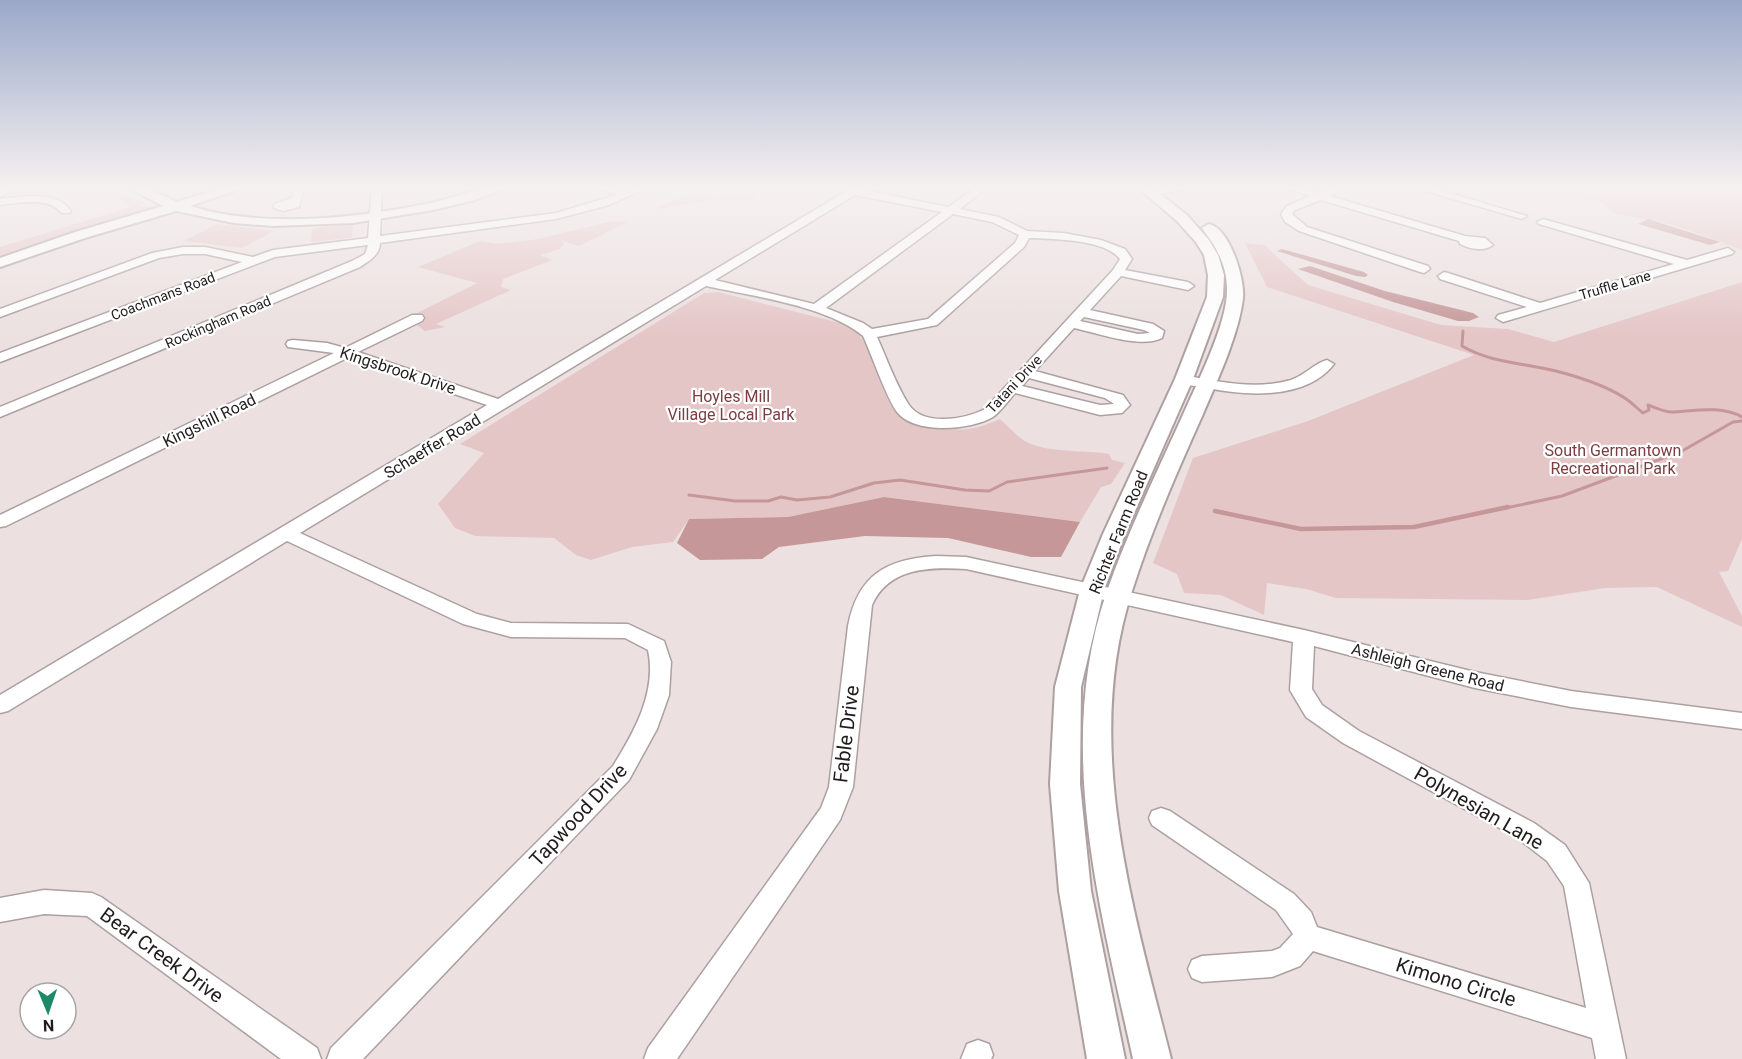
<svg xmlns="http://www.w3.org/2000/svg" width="1742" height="1059" font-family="Roboto,sans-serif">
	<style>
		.green { fill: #e5c6c7 }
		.water { fill: #c59799 }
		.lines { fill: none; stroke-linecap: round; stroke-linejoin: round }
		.stream-far1 { stroke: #c59799; stroke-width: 3 }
		.stream { stroke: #c59799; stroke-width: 4.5 }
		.minor-casing { stroke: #aca0a1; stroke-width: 3 }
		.major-casing { stroke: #aca0a1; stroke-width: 4 }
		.minor { fill: #fff; fill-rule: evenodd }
		.major { fill: #fff; fill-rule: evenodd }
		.labels { text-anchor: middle; stroke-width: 4.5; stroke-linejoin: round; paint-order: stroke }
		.far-street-label { font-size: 14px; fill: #211d1d; stroke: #fff }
		.street-label { font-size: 16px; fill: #211d1d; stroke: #fff }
		.park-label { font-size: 16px; fill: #7a3d42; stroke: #fff }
		.near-street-label { font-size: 20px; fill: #211d1d; stroke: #fff }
	</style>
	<rect width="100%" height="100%" fill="#ece0e0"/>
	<g class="green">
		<path d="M64 186H105L145 203 138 206C146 208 152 205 160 208L0 260V247L131 207C109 190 88 187 60 187Z"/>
		<polygon points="1516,186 1742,186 1742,250 1674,225 1615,213 1600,202 1573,195"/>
		<polygon points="771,190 748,202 719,198 660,209 658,207 692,193"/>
		<polygon points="613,221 628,222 579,246 561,240 564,243 560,249 540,255 552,260 503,279 501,287 511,290 436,324 445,327 425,331 407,318 477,283 418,267 480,241 497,244 538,239"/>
		<polygon points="217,224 274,231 242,248 183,241"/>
		<polygon points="349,224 353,224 352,237 349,238 311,242 312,230 315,228"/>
		<polygon points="1245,243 1264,245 1308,285 1441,325 1508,329 1554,342 1742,282 1742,539 1728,571 1719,572 1742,616 1742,627 1657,587 1605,588 1528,600 1336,598 1306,589 1267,583 1264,615 1221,595 1184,593 1177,574 1153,563 1193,458 1308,421 1474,355 1267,287"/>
		<path d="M718 292 848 325C874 343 875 380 893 404 897 410 907 413 912 416 945 433 967 434 1000 419 1008 426 1019 439 1029 443 1050 453 1087 450 1109 454L1112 460 1125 463 1111 484 1101 487 1080 522 884 497 788 517 689 519 673 542 632 547 591 560 576 555 554 538 475 536 455 528 438 504 484 453 460 444 704 293Z"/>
	</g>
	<g class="water">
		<polygon points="1648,219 1720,242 1710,245 1638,224"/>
		<polygon points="1282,249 1364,272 1368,275 1365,277 1356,276 1277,251"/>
		<polygon points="1310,266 1385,291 1473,313 1479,317 1469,321 1458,321 1393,302 1298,269"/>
		<polygon points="884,497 1080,522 1061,557 1031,557 948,538 865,536 779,547 762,559 700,560 677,543 689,519 788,517"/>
	</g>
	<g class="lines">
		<g class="stream-far1">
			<path d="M1463 331 1462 346C1491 363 1524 363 1556 371 1579 377 1609 386 1629 401 1634 405 1638 409 1643 413L1649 410 1648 405C1654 407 1665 412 1671 412 1694 411 1721 405 1742 417"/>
			<polyline points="689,495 735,501 768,501 781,497 797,500 830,497 874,483 900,480 965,490 989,491 1007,482 1107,468"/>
			<polyline points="1501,509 1562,496 1682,451 1733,422 1742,421"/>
		</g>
		<polyline class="stream" points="1215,511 1301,529 1414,527 1508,507"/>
		<defs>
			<g id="minor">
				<polygon points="6,186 19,186 0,197 0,190"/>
				<polygon points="294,186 304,186 299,207 283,211 274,208 274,204 292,198"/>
				<path d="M372 186H382L380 236 556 213 616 195 590 186H608L625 191 636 186H651L609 205 556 219 380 243C380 255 369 261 360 267L0 417V407L352 261 365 254 368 245 275 257 0 362V353L242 262 205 254H183L159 258 0 317V309L152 253 183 247H205L253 257 273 250 368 238Z"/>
				<path d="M855 186H868L863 190 949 207 977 186H989L960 209 999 217 1027 231 1064 233 1101 240 1125 249 1132 259 1125 270 1188 282 1194 286 1188 290 1121 276 1090 310 1153 324 1164 331 1162 338C1140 349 1098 333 1074 328L1035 371 1123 395 1130 405 1122 413 1100 415 1015 393C1008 401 1001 411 993 417 971 430 915 435 897 412 886 397 872 355 863 336 827 306 752 296 706 286L300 533 477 614 511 623 628 624 664 641 671 662 669 695 657 729 629 780 363 1059H327L331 1048 613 766C634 732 657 692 648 650L625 638 511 637 463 624 287 541 8 711 0 713V695L487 405 347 358 6 526 0 527V515L334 353 288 347 286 344 288 341 293 340 327 343 345 348 412 315H422L424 318 422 321 358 352 498 399ZM855 195 942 212 814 304 715 280ZM953 214 992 222 1019 235 1015 243 928 319 872 329 863 323 826 308ZM1029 238C1052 239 1105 239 1120 259L1113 270 985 409C966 419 924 427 909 405 896 385 887 359 877 337L937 325 1024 247ZM1084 317 1144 330 1150 333 1138 334 1080 321ZM1029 378 1105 398 1114 404 1100 405 1022 386Z"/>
				<polygon points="1174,186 1200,186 1152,196 1147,193"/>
				<path d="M1281 186H1298L1320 193 1335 186H1350L1330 196 1465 236 1485 238 1493 245C1483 252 1470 249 1460 244L1459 241 1321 200 1295 210 1292 214 1307 227 1428 266 1430 269 1424 273 1420 272 1299 231 1285 222 1281 214 1287 206 1310 196Z"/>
				<polygon points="1408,186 1426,186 1527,216 1522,219"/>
				<path d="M26 196C44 196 60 196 71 211L70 213H62C47 196 21 203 0 205V199Z"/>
				<polygon points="1543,219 1687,260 1728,248 1734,252 1732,254 1503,322 1496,318 1498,315 1527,307 1440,279 1438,276 1444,272 1448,273 1540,303 1674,264 1539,224 1537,222"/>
				<path d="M1327 360 1334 364C1306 400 1247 396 1207 388 1198 386 1183 386 1177 379L1184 375C1218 382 1256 390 1291 380 1305 375 1315 363 1327 360Z"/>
				<path d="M936 556 966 557 1304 630 1475 672 1571 691 1742 713V729L1571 707 1475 688 1314 646 1312 689 1322 705 1359 731 1534 823 1565 845 1589 883 1626 1059H1596L1592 1038 1313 951 1300 966 1272 977 1202 982 1192 978 1188 969 1192 960 1202 956 1272 951 1280 948 1293 934 1276 910 1152 825 1149 818 1152 811 1161 808 1170 811 1294 894 1311 912 1317 927 1586 1008 1564 886 1547 861 1516 837 1343 743 1306 717 1290 690 1293 642 966 569C930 567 889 567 872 605L853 787 840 820 677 1059H644L648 1048 821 808 829 787 848 626C858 575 886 559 936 556Z"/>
				<polygon points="44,890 92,893 101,897 317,1048 321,1059 281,1059 87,916 44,914 0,922 0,898"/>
				<polygon points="978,1040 989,1044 993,1055 991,1059 961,1059 967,1044"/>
			</g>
			<g id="major">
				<path d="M125 186H142L177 202 228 186H249L190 206C263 229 357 218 431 203 458 197 483 186 511 186L475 200 433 210 353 223 273 226 234 223 176 211 85 238 0 267V258L75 232 163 206Z"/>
				<polygon points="1136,186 1150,186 1187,215 1209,240 1218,255 1224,275 1223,297 1193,379 1125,534 1104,590 1081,687 1080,784 1091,891 1125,1059 1087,1059 1059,891 1050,784 1055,687 1080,590 1103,534 1175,379 1207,297 1208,275 1204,255 1196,242 1177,221"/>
				<path d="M1209 224C1230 229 1245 279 1243 298 1239 334 1217 381 1203 414 1177 472 1151 531 1132 591 1082 745 1133 908 1171 1059H1133C1100 907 1054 744 1107 591 1128 532 1156 474 1182 417 1196 385 1228 323 1227 289 1227 265 1216 247 1202 228Z"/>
			</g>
		</defs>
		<use href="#minor" class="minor-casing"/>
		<use href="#major" class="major-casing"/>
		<use href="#minor" class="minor"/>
		<use href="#major" class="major"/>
	</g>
	<linearGradient id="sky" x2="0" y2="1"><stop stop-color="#9aa8c8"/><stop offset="0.56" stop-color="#f6f1f1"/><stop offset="1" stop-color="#f6f1f1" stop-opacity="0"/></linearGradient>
	<rect width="1742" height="335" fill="url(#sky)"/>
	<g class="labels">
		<g class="far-street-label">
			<text transform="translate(1615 285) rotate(-16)" y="5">Truffle Lane</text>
			<text transform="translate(163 296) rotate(-21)" y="5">Coachmans Road</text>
			<text transform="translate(218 322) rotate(-23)" y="5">Rockingham Road</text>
			<text transform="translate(1014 384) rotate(-47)" y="5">Tatani Drive</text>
		</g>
		<g class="street-label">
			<text transform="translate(398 370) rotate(18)" y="6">Kingsbrook Drive</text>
			<text transform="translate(209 420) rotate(-26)" y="6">Kingshill Road</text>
			<text transform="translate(432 446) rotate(-31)" y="6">Schaeffer Road</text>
			<text transform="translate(1118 532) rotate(-68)" y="6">Richter Farm Road</text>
			<text transform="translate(1428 667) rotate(14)" y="6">Ashleigh Greene Road</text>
		</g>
		<g class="park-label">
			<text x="731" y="402">Hoyles Mill<tspan x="731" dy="18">Village Local Park</tspan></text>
			<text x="1613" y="456">South Germantown<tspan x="1613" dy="18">Recreational Park</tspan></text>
		</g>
		<g class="near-street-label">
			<text transform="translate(846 734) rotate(-83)" y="7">Fable Drive</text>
			<text transform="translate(1479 808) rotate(30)" y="7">Polynesian Lane</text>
			<text transform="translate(578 815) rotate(-47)" y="7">Tapwood Drive</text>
			<text transform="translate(162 955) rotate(36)" y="7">Bear Creek Drive</text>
			<text transform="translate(1456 982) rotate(17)" y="7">Kimono Circle</text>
		</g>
	</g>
	<g transform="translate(48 1011) rotate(178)"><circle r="28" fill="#ffffff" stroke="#a6a5a5" stroke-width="1.5"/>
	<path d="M0-4.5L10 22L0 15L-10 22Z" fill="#1d8966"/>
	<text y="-9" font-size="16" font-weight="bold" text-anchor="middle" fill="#211d1d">N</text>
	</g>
</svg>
